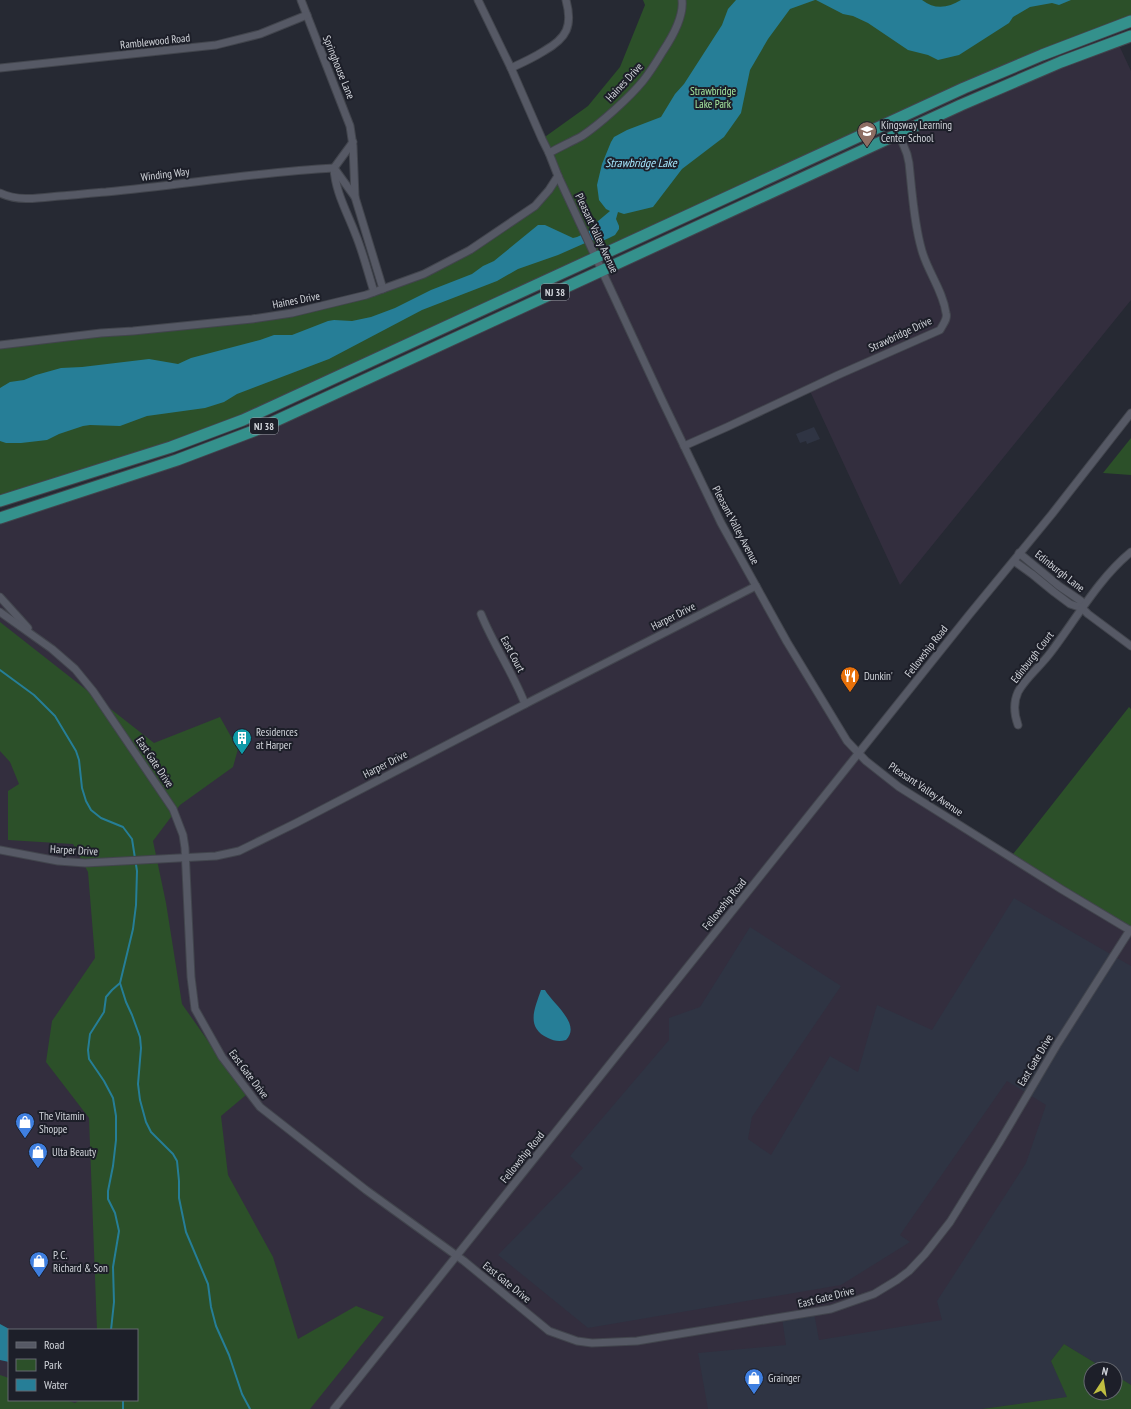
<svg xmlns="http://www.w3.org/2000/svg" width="1131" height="1409" font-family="'PT Sans Narrow',sans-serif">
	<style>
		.commercial { fill: #332e3e; fill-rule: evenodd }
		.built { fill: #2f3443 }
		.green { fill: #2c5029 }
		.water { fill: #267e97 }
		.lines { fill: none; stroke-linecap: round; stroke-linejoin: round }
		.stream { stroke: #267e97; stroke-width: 2 }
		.minor-casing { stroke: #42454d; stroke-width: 9 }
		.highway-casing { stroke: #42454d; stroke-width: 13 }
		.minor { stroke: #565965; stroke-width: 7 }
		.highway { stroke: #34918c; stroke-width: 11 }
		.labels { text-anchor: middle; stroke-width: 4; stroke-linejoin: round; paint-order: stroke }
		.shield { fill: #1d1f29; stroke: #9c9ea6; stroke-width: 1 }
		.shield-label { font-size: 10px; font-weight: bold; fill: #d2d5db }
		.street-label { font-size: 11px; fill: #d2d5db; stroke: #1d1f29 }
		.park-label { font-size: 11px; fill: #a7e9a0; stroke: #1d1f29 }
		.poi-label { font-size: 11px; fill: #d2d5db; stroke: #1d1f29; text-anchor: start }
		.water-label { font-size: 12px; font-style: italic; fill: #a7e7fd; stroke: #1d1f29 }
	</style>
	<rect width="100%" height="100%" fill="#262933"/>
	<path class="commercial" d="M1117 41 1131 71V300L900 585 809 389 684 446 756 586 847 741 880 772 1131 931V1409H0V518L177 460ZM9 1330H137V1400H9ZM1091 1369H1115V1393H1091Z"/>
	<g class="built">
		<polygon points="814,427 820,439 807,444 806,441 800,443 796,434"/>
		<polygon points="1014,898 1131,966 1131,1385 1115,1375 1115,1369 1105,1369 1064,1344 1051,1361 1068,1397 982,1409 708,1409 698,1353 786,1345 782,1318 814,1313 819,1340 942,1320 937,1301 1026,1163 1046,1105 1007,1081 900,1235 910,1242 841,1285 588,1328 498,1255 583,1168 570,1156 669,1040 669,1018 700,1007 750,927 841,986 752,1117 748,1139 771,1155 830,1056 858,1072 877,1005 932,1030"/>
	</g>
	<g class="green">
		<polygon points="643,0 1131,0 1131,21 1094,35 243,420 0,501 0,345 252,319 323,306 448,263 545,196 558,176 542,139 588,106 620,67 645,5"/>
		<polygon points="1131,438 1131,475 1103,473"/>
		<polygon points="0,622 154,743 220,717 238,749 233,767 180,805 153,841 166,903 182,1004 246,1095 221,1116 228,1175 273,1257 298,1339 356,1306 384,1317 310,1409 0,1409 0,1375 9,1378 9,1400 66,1400 75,1403 80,1400 137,1400 137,1330 97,1330 89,1118 46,1062 52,1021 95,958 88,872 73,844 8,840 8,791 19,784 10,762 0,751"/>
		<polygon points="1129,707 1131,709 1131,933 1010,858"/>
		<polygon points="1064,1344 1105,1369 1091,1369 1091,1393 1115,1393 1115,1375 1131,1385 1131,1409 982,1409 1067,1397 1051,1361"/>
	</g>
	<g class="water">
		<polygon points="736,0 815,0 790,9 768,39 750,70 741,113 724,137 682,169 653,207 624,214 618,212 616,219 619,226 619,229 615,235 609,238 600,242 592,240 558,255 518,269 497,281 422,310 329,359 237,394 224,402 205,408 147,416 120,426 90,425 83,426 59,434 47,440 21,443 6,443 0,441 0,388 10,382 24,380 36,375 61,368 82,367 149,359 178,364 191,358 260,340 274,335 292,335 328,321 334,320 352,321 371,317 395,308 431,290 472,274 483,266 494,261 538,225 545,225 573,238 577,237 588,232 591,227 610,211 606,209 599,200 597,185 602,164 611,142 614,137 627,130 661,117 675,94 684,84 722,25 728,9"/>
		<path d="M816 0H922C935 10 948 8 961 0H1071L1059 5 1052 3 1030 7 1013 17 1009 23 959 55 938 60 928 55 908 50 868 23 853 16 843 14Z"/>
		<path d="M541 990H545C552 1003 582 1024 566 1040 559 1042 554 1041 548 1038 525 1027 535 1008 541 990Z"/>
		<polygon points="0,1324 11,1330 9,1330 9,1362 0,1360"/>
	</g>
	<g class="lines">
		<g class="stream">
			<polyline points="0,670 34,695 55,716 76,751 79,760 82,788 86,801 91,810 101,818 123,827 132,839 137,871 136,905 133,929 120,983 126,1002 132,1015 140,1037 141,1048 138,1084 140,1100 146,1122 151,1132 173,1154 177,1161 179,1181 179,1198 186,1232 208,1284 211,1307 216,1326 229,1355 242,1394 250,1409"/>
			<polyline points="111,1330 114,1302 113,1267 119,1231 115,1213 108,1199 108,1191 113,1166 116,1140 116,1116 113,1098 104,1081 89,1059 88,1050 90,1034 104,1012 106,997 112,990 120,983"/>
			<polyline points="123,1400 123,1409"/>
		</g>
		<defs>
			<g id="minor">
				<polyline points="301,0 350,126 353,146 355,197 383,289"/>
				<polyline points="478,0 511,68 542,139 549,153 558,176 662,400 721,523 787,642 847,741 866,761 899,787 1061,889 1131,931"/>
				<polyline points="0,68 216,45 260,34 307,15"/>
				<path d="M511 68C522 63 533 58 544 51 567 38 573 26 566 0"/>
				<path d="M353 142 334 168C335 191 347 212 355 233 363 252 368 273 374 292"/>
				<path d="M549 153C560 147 571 142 582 136 600 124 629 98 643 81 651 71 657 61 663 51 673 36 684 17 682 0"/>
				<polyline points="334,168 355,197"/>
				<path d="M0 193C19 202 40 198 60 196 75 195 91 193 106 192 182 185 257 172 334 168"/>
				<polyline points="0,345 101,333 133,331 252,319 292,313 366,295 424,274 470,250 535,206 549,190 558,176"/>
				<path d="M684 446 727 427 838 375 940 330C943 324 948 319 946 313 943 291 928 272 922 251 914 224 912 191 909 163L907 154 899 134"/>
				<polyline points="1019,553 1059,586 1081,601 1082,608"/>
				<polyline points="1014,561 1032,574 1054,592 1070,604 1082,608 1088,614 1131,646"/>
				<polyline points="0,597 28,628"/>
				<polyline points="0,612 52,649 75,669 93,691 173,809 183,835 185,848 191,977 195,1009 222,1057 260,1107 366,1190 464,1261 549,1331 577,1341 592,1343 637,1341 831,1309 874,1294 897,1280 909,1271 925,1254 950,1222 999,1143 1058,1043 1130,930"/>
				<path d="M481 614C494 646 513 673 525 704"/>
				<path d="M1018 725C1014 714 1013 703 1018 692 1026 677 1041 666 1051 652 1076 619 1099 578 1131 552"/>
				<polyline points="0,850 58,861 85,863 216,856 239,851 296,823 535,699 756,586"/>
				<polyline points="334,1409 969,615 1052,514 1131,413"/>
			</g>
			<g id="highway">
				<polyline points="0,501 171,447 243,420 964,88 1042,55 1131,21"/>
				<polyline points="0,518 177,460 256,430 961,105 1061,62 1131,36"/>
			</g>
		</defs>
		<use href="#minor" class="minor-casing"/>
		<use href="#highway" class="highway-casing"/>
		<use href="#minor" class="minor"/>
		<use href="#highway" class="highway"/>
	</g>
	<defs>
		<symbol id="school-pin" viewBox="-11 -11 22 30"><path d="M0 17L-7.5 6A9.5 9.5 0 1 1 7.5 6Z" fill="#8d6e63" stroke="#1d1f29"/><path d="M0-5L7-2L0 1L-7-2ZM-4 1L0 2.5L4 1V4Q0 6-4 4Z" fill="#fff"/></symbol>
		<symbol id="restaurant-pin" viewBox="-11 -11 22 30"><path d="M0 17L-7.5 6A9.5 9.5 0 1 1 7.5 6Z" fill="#e8710a" stroke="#1d1f29"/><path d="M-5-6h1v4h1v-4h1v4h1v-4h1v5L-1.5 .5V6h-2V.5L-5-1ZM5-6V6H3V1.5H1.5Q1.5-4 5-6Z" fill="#fff"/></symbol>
		<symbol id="building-pin" viewBox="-11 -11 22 30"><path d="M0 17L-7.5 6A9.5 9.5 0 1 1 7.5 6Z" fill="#0f9aa8" stroke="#1d1f29"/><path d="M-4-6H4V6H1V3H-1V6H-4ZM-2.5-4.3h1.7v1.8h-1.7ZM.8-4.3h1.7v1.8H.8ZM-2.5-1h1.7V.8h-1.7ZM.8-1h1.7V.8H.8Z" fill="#fff"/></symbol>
		<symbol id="shop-pin" viewBox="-11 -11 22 30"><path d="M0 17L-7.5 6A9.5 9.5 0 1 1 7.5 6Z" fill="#3f7fe0" stroke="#1d1f29"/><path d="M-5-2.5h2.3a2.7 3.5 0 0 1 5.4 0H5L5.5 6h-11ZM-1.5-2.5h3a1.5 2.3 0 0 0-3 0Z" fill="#fff"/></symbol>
	</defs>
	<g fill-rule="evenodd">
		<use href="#school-pin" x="856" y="120" width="22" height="30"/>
		<use href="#restaurant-pin" x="839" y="665" width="22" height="30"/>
		<use href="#building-pin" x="231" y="727" width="22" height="30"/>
		<use href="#shop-pin" x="14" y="1111" width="22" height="30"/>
		<use href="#shop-pin" x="27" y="1141" width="22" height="30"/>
		<use href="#shop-pin" x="28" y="1250" width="22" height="30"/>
		<use href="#shop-pin" x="743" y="1367" width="22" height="30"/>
	</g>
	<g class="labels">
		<g class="shield">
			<rect x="541" y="284" width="28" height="16" rx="3"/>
			<rect x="250" y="418" width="28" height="16" rx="3"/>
		</g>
		<g class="shield-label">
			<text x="555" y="296">NJ 38</text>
			<text x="264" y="430">NJ 38</text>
		</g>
		<g class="street-label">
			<text transform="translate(155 41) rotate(-6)" y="4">Ramblewood Road</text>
			<text transform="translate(339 67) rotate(68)" y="4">Springhouse Lane</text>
			<text transform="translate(624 82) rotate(-47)" y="4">Haines Drive</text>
			<text transform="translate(165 174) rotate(-7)" y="4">Winding Way</text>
			<text transform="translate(597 233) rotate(65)" y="4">Pleasant Valley Avenue</text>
			<text transform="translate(296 300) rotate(-11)" y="4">Haines Drive</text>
			<text transform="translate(900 334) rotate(-25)" y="4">Strawbridge Drive</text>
			<text transform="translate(736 525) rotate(62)" y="4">Pleasant Valley Avenue</text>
			<text transform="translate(1060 571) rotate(38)" y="4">Edinburgh Lane</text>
			<text transform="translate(673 616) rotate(-27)" y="4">Harper Drive</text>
			<text transform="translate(926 651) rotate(-52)" y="4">Fellowship Road</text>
			<text transform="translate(513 654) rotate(62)" y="4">East Court</text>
			<text transform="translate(1032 657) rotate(-52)" y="4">Edinburgh Court</text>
			<text transform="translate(155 762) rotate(56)" y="4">East Gate Drive</text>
			<text transform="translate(385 764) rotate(-27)" y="4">Harper Drive</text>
			<text transform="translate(926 789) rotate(34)" y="4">Pleasant Valley Avenue</text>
			<text transform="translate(74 850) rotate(3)" y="4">Harper Drive</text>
			<text transform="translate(724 904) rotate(-51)" y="4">Fellowship Road</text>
			<text transform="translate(1035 1060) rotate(-59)" y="4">East Gate Drive</text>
			<text transform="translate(249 1074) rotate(53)" y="4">East Gate Drive</text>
			<text transform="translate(522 1157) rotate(-51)" y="4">Fellowship Road</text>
			<text transform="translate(507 1282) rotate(39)" y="4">East Gate Drive</text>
			<text transform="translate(826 1297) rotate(-14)" y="4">East Gate Drive</text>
		</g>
		<g class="park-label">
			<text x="713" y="95">Strawbridge<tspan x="713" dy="13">Lake Park</tspan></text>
		</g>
		<g class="poi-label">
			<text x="881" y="129">Kingsway Learning<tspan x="881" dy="13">Center School</tspan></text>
			<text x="864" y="680">Dunkin'</text>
			<text x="256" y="736">Residences<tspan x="256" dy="13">at Harper</tspan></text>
			<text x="39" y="1120">The Vitamin<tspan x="39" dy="13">Shoppe</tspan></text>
			<text x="52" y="1156">Ulta Beauty</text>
			<text x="53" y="1259">P. C.<tspan x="53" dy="13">Richard &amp; Son</tspan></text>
			<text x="768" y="1382">Grainger</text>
		</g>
		<g class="water-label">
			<text x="641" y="167">Strawbridge Lake</text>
		</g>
	</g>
	<rect x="8" y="1329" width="130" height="72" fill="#1d1f29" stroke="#656870"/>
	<rect x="16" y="1342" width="20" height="6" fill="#565965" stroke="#656870"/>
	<text x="44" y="1349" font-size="12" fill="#d2d5db">Road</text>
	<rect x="16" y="1359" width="20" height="12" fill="#2c5029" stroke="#656870"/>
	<text x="44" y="1369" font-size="12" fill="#d2d5db">Park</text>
	<rect x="16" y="1379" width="20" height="12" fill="#267e97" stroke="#656870"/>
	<text x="44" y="1389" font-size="12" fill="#d2d5db">Water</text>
	<g transform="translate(1103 1381) rotate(12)"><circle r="19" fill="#1d1f29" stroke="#656870"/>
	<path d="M0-3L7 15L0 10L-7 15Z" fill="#c0be41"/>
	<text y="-6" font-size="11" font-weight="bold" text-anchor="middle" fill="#d2d5db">N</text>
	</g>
</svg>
